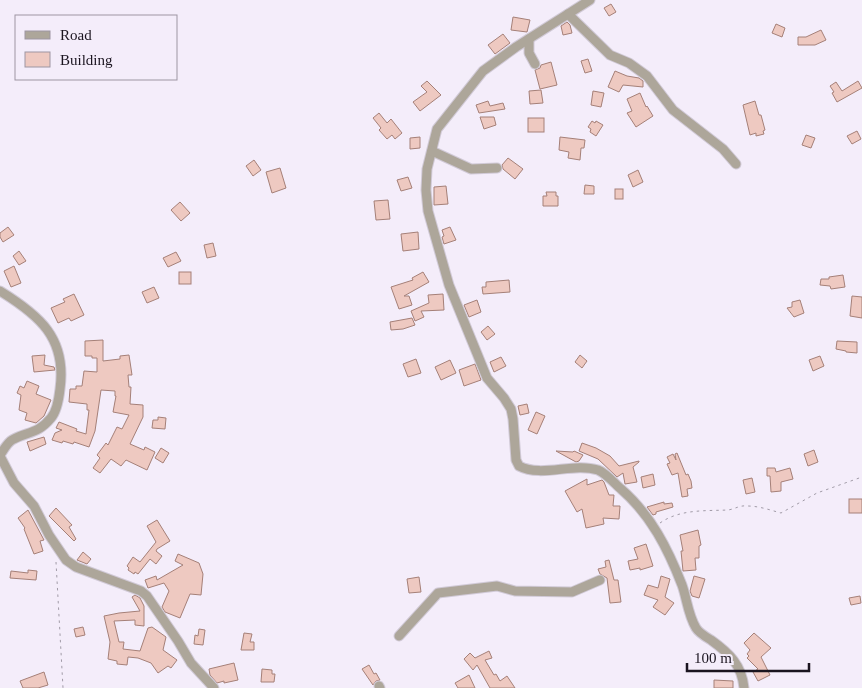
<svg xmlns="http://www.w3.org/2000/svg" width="862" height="688" font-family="'Times New Roman',serif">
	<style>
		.building { fill: #eec9c1; stroke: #a58078 }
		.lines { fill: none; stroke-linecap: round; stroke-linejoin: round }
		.minor-casing { stroke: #d1cad7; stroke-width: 11 }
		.path { stroke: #a19ba7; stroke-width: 1; stroke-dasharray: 2.5 4; stroke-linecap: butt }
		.minor { stroke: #ada69a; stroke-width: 9 }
	</style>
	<rect width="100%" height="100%" fill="#f4edfa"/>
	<g class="building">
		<polygon points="611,4 616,12 609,16 604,8"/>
		<polygon points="513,17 530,20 527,32 511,30"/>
		<polygon points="567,22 570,25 572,33 563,35 561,26"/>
		<polygon points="776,24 785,28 782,37 772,33"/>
		<polygon points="821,30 826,40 815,45 798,45 798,37 806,37"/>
		<polygon points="503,34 510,43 495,54 488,45"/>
		<polygon points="588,59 592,71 585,73 581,61"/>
		<polygon points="551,62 557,85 540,89 535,70 540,68 541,65"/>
		<polygon points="615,71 627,76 639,78 643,81 643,87 623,85 619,92 608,87"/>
		<polygon points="427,81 441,95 420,111 413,102 427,92 421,86"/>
		<polygon points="858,81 862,88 837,102 832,93 834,92 830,86 836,82 842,91"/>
		<polygon points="541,90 543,103 530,104 529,91"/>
		<polygon points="593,91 604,93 601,107 591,105"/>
		<polygon points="640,93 646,107 647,106 653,116 636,127 627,113 632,111 627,99"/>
		<polygon points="488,101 490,106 503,103 505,109 479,113 476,105"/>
		<polygon points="755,101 759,115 761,115 765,130 763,131 764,134 756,136 756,133 750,135 743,105"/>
		<polygon points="379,113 387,123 391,119 402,133 395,139 392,135 387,139 379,130 381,128 373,118"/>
		<polygon points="480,117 494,117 496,125 484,129"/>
		<rect x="528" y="118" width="16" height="14"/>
		<polygon points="592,121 595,123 596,121 603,125 596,136 590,132 591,129 588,127"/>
		<polygon points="857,131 861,139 852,144 847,136"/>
		<polygon points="806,135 815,138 811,148 802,145"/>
		<polygon points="420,137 420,148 410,149 410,138"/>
		<polygon points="560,137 585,140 584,148 581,148 580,160 568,158 569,152 559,150"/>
		<polygon points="508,158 523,169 515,179 503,169 502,165"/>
		<polygon points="254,160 261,170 253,176 246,166"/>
		<polygon points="280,168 286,188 272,193 266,172"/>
		<polygon points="638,170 643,182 633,187 628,175"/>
		<polygon points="408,177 412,188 401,191 397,180"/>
		<polygon points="585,185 594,186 594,194 584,194"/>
		<polygon points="446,186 448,204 434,205 434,187"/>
		<rect x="615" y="189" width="8" height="10"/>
		<polygon points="546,192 556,192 556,196 558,196 558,206 543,206 543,196 547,196"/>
		<polygon points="388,200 390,219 376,220 374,201"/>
		<polygon points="180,202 190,213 181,221 171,210"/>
		<polygon points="8,227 14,235 3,242 0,237 0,233"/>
		<polygon points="450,227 456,240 444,244 442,237 444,236 442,230"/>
		<polygon points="418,232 419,249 403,251 401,234"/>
		<polygon points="213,243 216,256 207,258 204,245"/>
		<polygon points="19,251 26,261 19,265 13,256"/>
		<polygon points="176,252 181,261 168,267 163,258"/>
		<polygon points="14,266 21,283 11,287 4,271"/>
		<rect x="179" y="272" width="12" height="12"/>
		<polygon points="423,272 429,282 404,296 409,296 412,305 399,309 391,287 413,280 412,278"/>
		<polygon points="843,275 845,287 831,289 830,286 820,285 821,279 829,279 829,277"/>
		<polygon points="509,280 510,292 483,294 482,287 486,287 486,282"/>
		<polygon points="154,287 159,298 147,303 142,292"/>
		<polygon points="74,294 84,315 71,321 69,318 58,323 51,308 65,302 63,299"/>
		<polygon points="443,294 444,310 421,311 424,317 415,321 411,311 429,303 428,295"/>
		<polygon points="852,296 862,297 862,318 850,316"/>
		<polygon points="477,300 481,312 469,317 464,305"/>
		<polygon points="800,300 804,313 794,317 787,308 792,307 792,302"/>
		<polygon points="412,318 415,325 403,329 391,330 390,322"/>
		<polygon points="488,326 495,334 487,340 481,332"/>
		<polygon points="103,340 103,361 120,359 120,356 129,355 132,375 128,375 129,387 131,387 130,404 143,405 143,417 130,444 144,450 145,447 155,452 147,470 126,460 121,466 111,459 100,473 93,468 100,458 97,455 106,443 108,445 117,427 122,429 129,415 113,412 116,396 115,396 115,391 101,390 95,431 89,447 74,442 73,444 63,441 62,443 52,440 55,433 62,430 56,428 59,422 77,429 76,431 86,434 89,410 87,410 87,404 69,402 70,389 76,389 76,386 82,386 84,371 97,372 97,358 92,358 92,356 85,356 85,341"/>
		<polygon points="837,341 857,342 857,353 846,352 846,351 836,349"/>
		<polygon points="45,355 44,365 54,367 55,370 34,372 32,356"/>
		<polygon points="580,355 587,361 582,368 575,362"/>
		<polygon points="820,356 824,366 813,371 809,360"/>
		<polygon points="501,357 506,366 494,372 490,362"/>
		<polygon points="416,359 421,373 408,377 403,364"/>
		<polygon points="450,360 456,373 441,380 435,367"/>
		<polygon points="475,364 481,380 464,386 459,370"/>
		<polygon points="27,381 39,386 36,394 51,400 44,416 36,423 25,420 27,413 19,410 21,395 17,393 20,386 24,388"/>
		<polygon points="527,404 529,413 520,415 518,406"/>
		<polygon points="536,412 545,416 537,434 528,430"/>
		<polygon points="158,417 166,418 165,429 152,428 153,420 158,420"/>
		<polygon points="44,437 46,444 30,451 27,442"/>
		<polygon points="582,443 596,448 610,456 619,466 639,461 639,462 633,467 637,482 625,484 623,473 617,477 598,459 579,451"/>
		<polygon points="161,448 169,453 163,463 155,458"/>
		<polygon points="814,450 818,462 808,466 804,454"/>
		<polygon points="556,451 573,452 574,451 583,455 579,461 576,462"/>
		<polygon points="677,453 686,475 688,474 691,481 692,488 687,489 688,496 682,497 678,473 672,475 667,464 670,463 667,457 673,454 676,460 675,454"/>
		<polygon points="767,468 775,468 776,472 790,468 793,479 781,482 781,491 771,492 770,476 767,476"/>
		<polygon points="653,474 655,485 643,488 641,477"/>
		<polygon points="752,478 755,492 746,494 743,480"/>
		<polygon points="587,479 587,485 602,480 604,482 609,495 614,495 613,506 620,506 619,519 603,518 604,524 586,528 582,509 577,512 565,491"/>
		<rect x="849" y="499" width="13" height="14"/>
		<polygon points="664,502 664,504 672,503 673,507 656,512 656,514 653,515 647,507"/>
		<polygon points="56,508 72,525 69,527 76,539 74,541 49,516"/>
		<polygon points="28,510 44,540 40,541 43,551 34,554 24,529 25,528 18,518"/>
		<polygon points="157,520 170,541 157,549 156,551 162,556 156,564 150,559 138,574 135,572 134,574 128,570 129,568 127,566 133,557 140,562 156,542 147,526"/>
		<polygon points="698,530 701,545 699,546 699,558 695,558 696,570 683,571 681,551 683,551 680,535"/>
		<polygon points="646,544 653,566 640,570 640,568 630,570 628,561 638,559 634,548"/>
		<polygon points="83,552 91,559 87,564 77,560"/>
		<polygon points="178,554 199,563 203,574 201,595 190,594 180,618 165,612 162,607 169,591 164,583 148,588 145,580 156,576 157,580 183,565 175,561"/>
		<polygon points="609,560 614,580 618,580 621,602 610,603 607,578 600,574 598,569 606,567 605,561"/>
		<polygon points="28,570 37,571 36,580 10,578 11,571 28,573"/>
		<polygon points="661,576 670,579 665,597 674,603 665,615 653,607 658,600 644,595 648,585 658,588"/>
		<polygon points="694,576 705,579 699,598 692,596 690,591"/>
		<polygon points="419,577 421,592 409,593 407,579"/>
		<polygon points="135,595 140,598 144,606 144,626 135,625 135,620 114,621 119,642 124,642 123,649 140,651 148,628 152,627 166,637 163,650 177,660 171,668 168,666 158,673 151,663 138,658 128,657 127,665 117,664 117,661 108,659 110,642 104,616 119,613 140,611 132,597"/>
		<polygon points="860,596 861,603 851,605 849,598"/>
		<polygon points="83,627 85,635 76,637 74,629"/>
		<polygon points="199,629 205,630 203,645 194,644 195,635 198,636"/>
		<polygon points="244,633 252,634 250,642 254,642 254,650 241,650"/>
		<polygon points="754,633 771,648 761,657 770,675 758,681 753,672 758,669 747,658 749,656 747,654 750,650 744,643"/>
		<polygon points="489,651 492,658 485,660 494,675 496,674 500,681 507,676 515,688 490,688 477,665 473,670 464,659 470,653 475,658"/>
		<polygon points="234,663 238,680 224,683 224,681 217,683 210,675 209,669"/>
		<polygon points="369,665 374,674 376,673 380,680 376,681 373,685 362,669"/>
		<polygon points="262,669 272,670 272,674 275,674 274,682 261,682"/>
		<polygon points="44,672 48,685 38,688 23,688 20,681"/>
		<polygon points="469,675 475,688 458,688 455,683"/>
		<polygon points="714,680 733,681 733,688 714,688"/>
	</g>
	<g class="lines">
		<defs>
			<g id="minor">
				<path d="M590 0 516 47 483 71 437 129 427 169 426 190 428 211 449 285 487 378 504 398 511 409 513 419 516 460 519 466C542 478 573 462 598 470 606 473 615 484 621 489 651 515 668 549 682 585 687 599 688 615 696 628 699 633 706 637 711 640 729 653 742 665 744 688"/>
				<polyline points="568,14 610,55 629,63 647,76 673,110 723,149 736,164"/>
				<polyline points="529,39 529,53 535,64"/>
				<polyline points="432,151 471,169 497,168"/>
				<path d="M0 291C39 315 67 338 60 389 59 398 57 411 51 418 37 435 27 431 12 440 7 443 3 451 0 455"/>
				<polyline points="0,456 14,483 34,506 49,535 66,560 76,567 141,591 147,596 178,641 191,663 214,688"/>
				<polyline points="399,636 438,593 497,586 515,591 572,592 600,580"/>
				<polyline points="379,686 380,688"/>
			</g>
		</defs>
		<use href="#minor" class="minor-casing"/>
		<g class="path">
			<path d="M660 523C680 509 705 511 728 510 735 509 740 505 747 506 759 506 770 510 781 513L817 493 862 477"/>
			<polyline points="56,562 63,688"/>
		</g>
		<use href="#minor" class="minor"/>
	</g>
	<rect x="15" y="15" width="162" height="65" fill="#f4edfa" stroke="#9d96a2"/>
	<rect x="25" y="31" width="25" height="8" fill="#ada69a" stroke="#9d96a2"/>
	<text x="60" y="40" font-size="15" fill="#1a141f">Road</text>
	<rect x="25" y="52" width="25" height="15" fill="#eec9c1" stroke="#9d96a2"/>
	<text x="60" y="65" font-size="15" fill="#1a141f">Building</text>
	<path d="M687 663v8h122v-8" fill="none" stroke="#1a141f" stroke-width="2.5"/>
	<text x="694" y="663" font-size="15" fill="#1a141f" stroke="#f4edfa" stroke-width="4" paint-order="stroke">100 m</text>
</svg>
